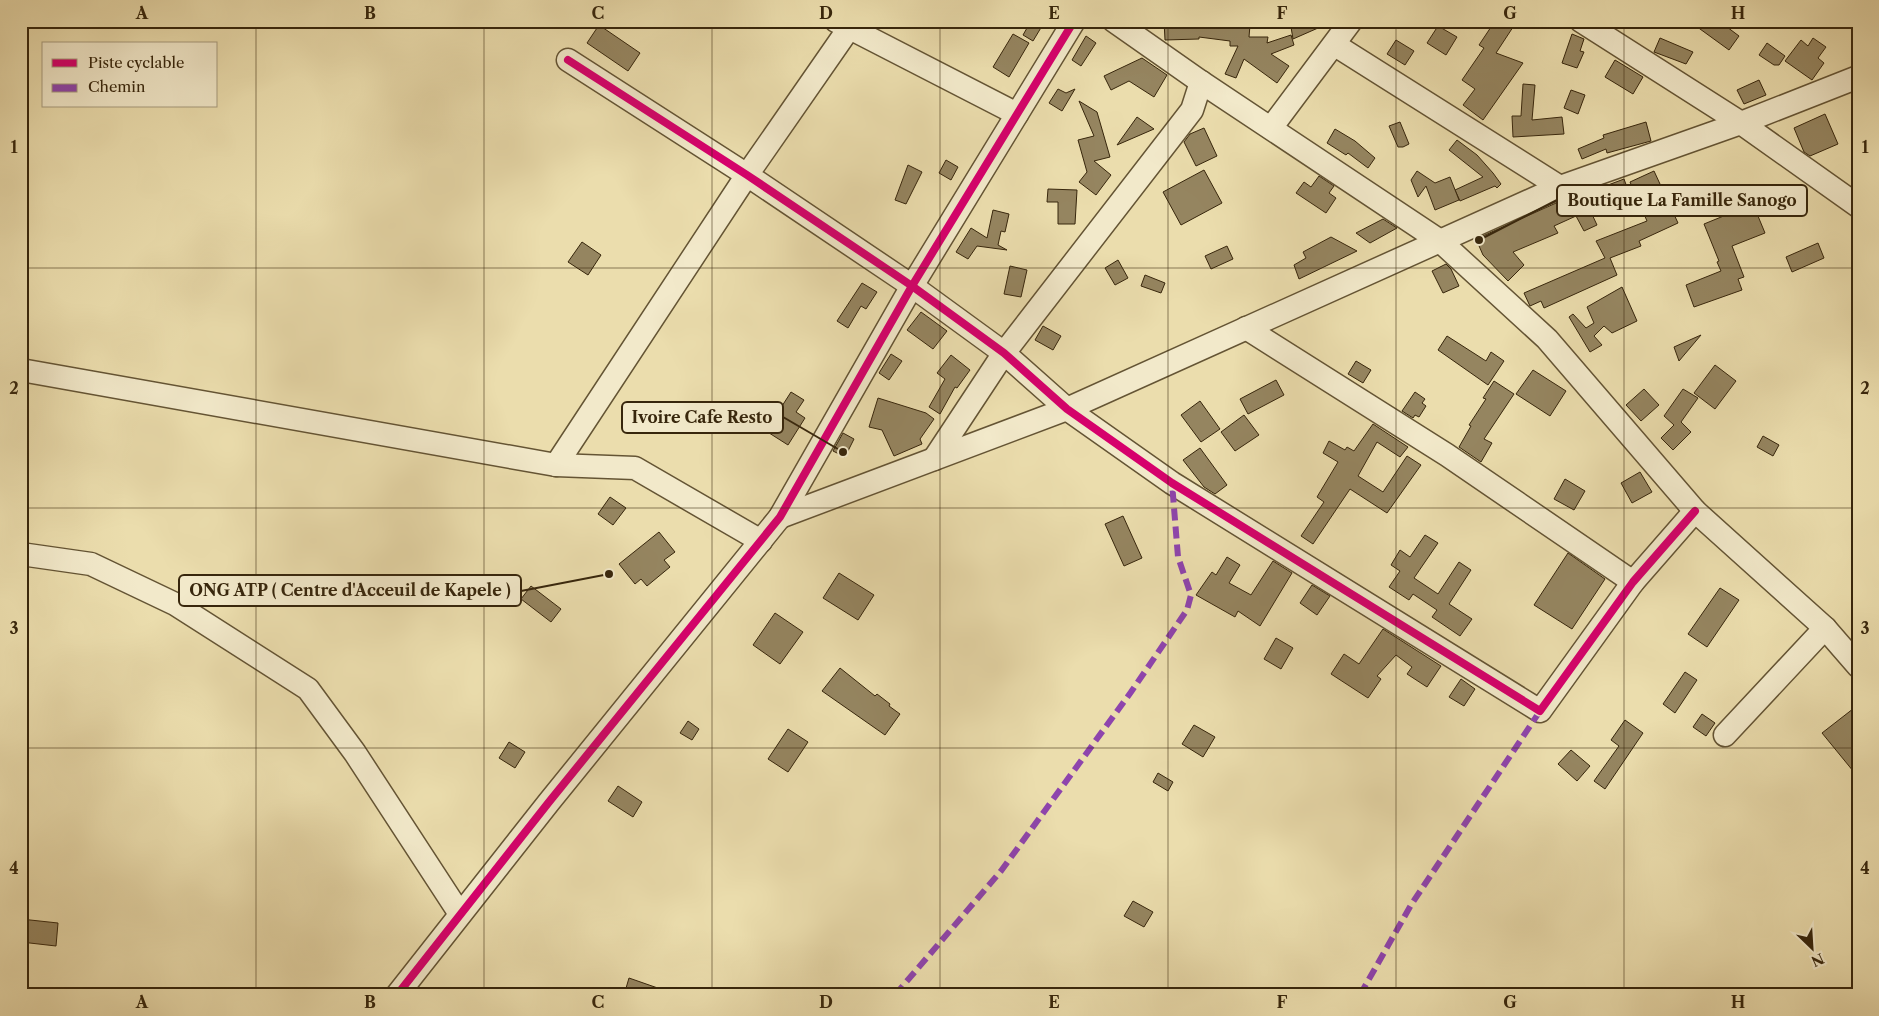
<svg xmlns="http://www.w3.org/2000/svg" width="1879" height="1016" font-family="'Libre Caslon Text',serif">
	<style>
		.building { fill: #958560; stroke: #37260c }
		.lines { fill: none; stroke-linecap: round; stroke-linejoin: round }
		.minor-casing { stroke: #645434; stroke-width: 25 }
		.minor { stroke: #f2e9ca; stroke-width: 22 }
		.quiet { stroke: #8e44ad; stroke-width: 6; stroke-dasharray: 12 6; stroke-linecap: butt }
		.cycleway-casing { stroke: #f2e9ca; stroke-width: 11 }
		.cycleway { stroke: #d6006c; stroke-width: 8 }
		.grid { fill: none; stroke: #37260c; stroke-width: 1; stroke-opacity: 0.55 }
		.leader { fill: none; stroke: #37260c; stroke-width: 2 }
		.callout-dot { fill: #37260c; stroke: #f2e9ca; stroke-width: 2 }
		.callout { fill: #f2e9ca; stroke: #37260c; stroke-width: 2 }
		.callout-label { font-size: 16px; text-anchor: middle; font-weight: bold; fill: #37260c }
		.neatline { fill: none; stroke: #37260c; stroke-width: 2 }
		.grid-label { font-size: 16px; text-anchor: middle; font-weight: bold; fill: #37260c }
	</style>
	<rect width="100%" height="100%" fill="#ebddad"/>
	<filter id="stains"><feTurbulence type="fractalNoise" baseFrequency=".004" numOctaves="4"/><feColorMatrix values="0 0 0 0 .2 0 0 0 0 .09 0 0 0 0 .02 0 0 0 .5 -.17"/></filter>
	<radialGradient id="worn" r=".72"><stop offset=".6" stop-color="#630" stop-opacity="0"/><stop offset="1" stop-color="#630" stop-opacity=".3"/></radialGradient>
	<g class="building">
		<polygon points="1031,21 1045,21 1033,41 1023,35"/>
		<polygon points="1164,21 1222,21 1250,25 1249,37 1268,37 1267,43 1291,35 1294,45 1271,54 1289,66 1277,83 1244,59 1236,78 1225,74 1238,46 1230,46 1230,41 1199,37 1199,39 1165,40"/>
		<polygon points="1290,21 1334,21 1293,39"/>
		<polygon points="1495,21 1517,21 1496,53 1523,63 1483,120 1463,105 1475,89 1462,80 1484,48 1479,45"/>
		<polygon points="1689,21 1719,21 1739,36 1729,50"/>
		<polygon points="599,25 640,53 628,71 587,43"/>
		<polygon points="1438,26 1457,37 1446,55 1427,43"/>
		<polygon points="1013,34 1029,43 1009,77 993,67"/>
		<polygon points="1572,34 1584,39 1580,51 1584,52 1577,68 1562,63"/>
		<polygon points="1086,36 1096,43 1081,66 1072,60"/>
		<polygon points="1660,38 1693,52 1686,64 1654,52"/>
		<polygon points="1813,38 1826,47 1818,58 1824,63 1812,80 1785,61 1801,40 1808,46"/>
		<polygon points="1396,40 1414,51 1405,65 1387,54"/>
		<polygon points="1767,43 1785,56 1779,65 1774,65 1759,55"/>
		<polygon points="1142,58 1167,75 1154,97 1129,81 1111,90 1104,76"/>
		<polygon points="1615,60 1643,77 1633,94 1605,77"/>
		<polygon points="1759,80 1766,95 1744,104 1737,90"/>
		<polygon points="1523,84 1535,85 1532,120 1562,117 1564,134 1513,137 1512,116 1521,116"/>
		<polygon points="1058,89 1066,93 1075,89 1062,111 1049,103"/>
		<polygon points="1571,90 1585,95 1578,114 1564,108"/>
		<polygon points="1079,101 1097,112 1110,157 1094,161 1111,175 1096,195 1079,182 1087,172 1078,140 1094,136"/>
		<polygon points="1825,114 1838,144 1810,156 1804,152 1794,128"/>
		<polygon points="1137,117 1154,129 1117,145"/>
		<polygon points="1400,122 1409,144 1403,147 1398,147 1389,126"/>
		<polygon points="1646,122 1651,141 1607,153 1606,149 1582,159 1578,149 1604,138 1603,135"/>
		<polygon points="1204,128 1217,156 1196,166 1184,142 1190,134"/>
		<polygon points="1335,129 1355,141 1375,158 1368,168 1348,153 1346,155 1327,143"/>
		<polygon points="1457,140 1477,155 1493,173 1501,184 1497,188 1495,186 1460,201 1455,190 1483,177 1449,150"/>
		<polygon points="946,160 958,167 951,180 939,173"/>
		<polygon points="908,165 922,172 906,204 895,200"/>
		<polygon points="1204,170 1222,203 1181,225 1163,192"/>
		<polygon points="1417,171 1435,183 1450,177 1459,200 1435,210 1426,186 1418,197 1411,180"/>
		<polygon points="1654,171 1678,223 1639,241 1641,246 1610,258 1617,275 1544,308 1541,301 1530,306 1529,304 1524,293 1605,258 1596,241 1647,221 1630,182"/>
		<polygon points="1319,176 1334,186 1329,193 1336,198 1326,213 1296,193 1304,182 1311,187"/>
		<polygon points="1624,179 1628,190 1592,205 1594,209 1590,210 1597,225 1584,231 1576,216 1554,226 1558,233 1513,252 1524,265 1508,281 1483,255 1476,239 1565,199 1571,199"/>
		<polygon points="1048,189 1077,190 1075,224 1058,224 1058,202 1047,202"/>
		<polygon points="1753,204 1765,233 1732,246 1744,277 1738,279 1742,290 1694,307 1686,285 1721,271 1717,262 1719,261 1704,224"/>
		<polygon points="993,210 1009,214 1005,232 1001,231 998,245 1007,250 977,246 968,259 956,252 971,228 987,238"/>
		<polygon points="1383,219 1397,228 1370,243 1356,233"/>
		<polygon points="1331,237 1357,251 1299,279 1294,265 1306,258 1303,252"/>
		<polygon points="582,242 601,255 588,275 568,262"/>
		<polygon points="1818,243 1824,258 1792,272 1786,257"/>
		<polygon points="1227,246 1233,259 1211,269 1205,256"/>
		<polygon points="1118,260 1128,278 1115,285 1105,268"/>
		<polygon points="1446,264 1451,269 1459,286 1443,293 1432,271"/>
		<polygon points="1010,266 1027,270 1021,297 1004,294"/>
		<polygon points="1145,275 1165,283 1161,293 1141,286"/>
		<polygon points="862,283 877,292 866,309 861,306 848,328 837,321"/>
		<polygon points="1622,287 1637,321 1612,333 1604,326 1594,336 1602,345 1590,352 1569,317 1573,314 1586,328 1594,323 1587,307"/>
		<polygon points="921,312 947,331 933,349 907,330"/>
		<polygon points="1043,326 1061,336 1053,350 1035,340"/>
		<polygon points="1701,335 1679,361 1674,347"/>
		<polygon points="1447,336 1486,361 1491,352 1504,361 1488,385 1438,350"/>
		<polygon points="891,354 902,361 889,380 879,373"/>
		<polygon points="951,355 970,370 957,388 955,387 940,414 929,407 945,379 937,373"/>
		<polygon points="1356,361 1371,370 1363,383 1348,374"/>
		<polygon points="1715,365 1736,381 1715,409 1694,393"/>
		<polygon points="1533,370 1566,391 1550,416 1516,394"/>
		<polygon points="1276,380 1284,395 1248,414 1240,399"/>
		<polygon points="1494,381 1514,394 1484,439 1492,443 1481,462 1459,447 1471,426 1469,425 1486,399 1483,398"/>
		<polygon points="1644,389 1659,405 1641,421 1626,405"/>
		<polygon points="1683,389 1698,398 1681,422 1691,432 1673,450 1661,438 1674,425 1664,416"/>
		<polygon points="791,392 804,400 796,412 805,418 788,445 766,431"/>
		<polygon points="1415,392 1425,399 1422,403 1426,406 1419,417 1415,415 1413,418 1402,411"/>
		<polygon points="878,398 926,413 934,419 920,439 922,444 894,456 882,430 869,427"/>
		<polygon points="1200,401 1220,429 1201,442 1181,415"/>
		<polygon points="1244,415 1259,435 1235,451 1221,432"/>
		<polygon points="1373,424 1408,447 1400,457 1377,442 1358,476 1383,492 1407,456 1421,465 1387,513 1350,489 1313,544 1301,536 1324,502 1317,497 1338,462 1323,453 1329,441 1345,450 1347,447 1354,451"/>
		<polygon points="843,433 854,439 845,457 833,451"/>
		<polygon points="1763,436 1779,445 1773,456 1757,447"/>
		<polygon points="1200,448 1227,485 1215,494 1204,487 1183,460"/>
		<polygon points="1640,472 1652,492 1632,503 1621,483"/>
		<polygon points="1565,479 1585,491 1574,510 1554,499"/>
		<polygon points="610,497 626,508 613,525 598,514"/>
		<polygon points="1123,516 1142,558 1124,566 1105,524"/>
		<polygon points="659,532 675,552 664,560 670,567 647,586 641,579 635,584 619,564"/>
		<polygon points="1425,535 1438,543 1414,578 1438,594 1459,562 1471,570 1449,604 1472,619 1460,636 1432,617 1437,610 1413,594 1409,600 1389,587 1400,571 1391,565 1400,550 1410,557"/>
		<polygon points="1568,553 1605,579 1572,629 1534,605"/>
		<polygon points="1227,557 1240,565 1229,583 1251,595 1273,561 1292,573 1260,626 1238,611 1235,617 1196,595 1212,572 1216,575"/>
		<polygon points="839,573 874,595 858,620 823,598"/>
		<polygon points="1312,585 1330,596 1317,615 1300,603"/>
		<polygon points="531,586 561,609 551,622 521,599"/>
		<polygon points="1720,588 1739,600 1707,647 1688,634"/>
		<polygon points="775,613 803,632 780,664 753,645"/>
		<polygon points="1383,629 1441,666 1427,687 1407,674 1412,667 1396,655 1377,676 1381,679 1368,698 1331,674 1344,654 1359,664"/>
		<polygon points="1276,638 1293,648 1281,669 1264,659"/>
		<polygon points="840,668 875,696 877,694 890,704 889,706 900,714 885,735 822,691"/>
		<polygon points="1685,672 1697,680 1675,713 1663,704"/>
		<polygon points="1461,679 1475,689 1464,706 1449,697"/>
		<polygon points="1858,705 1858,777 1822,733"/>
		<polygon points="1702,714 1715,723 1706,736 1693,727"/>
		<polygon points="1625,720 1643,733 1605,789 1594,781 1619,746 1611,740"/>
		<polygon points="688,721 699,729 692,740 680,733"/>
		<polygon points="1194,725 1215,737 1203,757 1182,744"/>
		<polygon points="788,729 808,742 788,772 768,759"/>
		<polygon points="509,742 525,752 515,768 499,758"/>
		<polygon points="1571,750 1590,766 1577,781 1558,764"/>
		<polygon points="1158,773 1173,782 1168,791 1153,782"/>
		<polygon points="618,786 642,802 633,817 608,801"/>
		<polygon points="1133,901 1153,912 1144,927 1124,916"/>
		<polygon points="21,919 58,923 56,946 21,942"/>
		<polygon points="629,978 672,993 672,995 624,995"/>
	</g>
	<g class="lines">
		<defs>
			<g id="minor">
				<polyline points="836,21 1017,114"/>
				<polyline points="1114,21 1201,82 1440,241 1547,339 1695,511 1825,628 1858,666"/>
				<polyline points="1581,21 1741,123 1858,206"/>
				<polyline points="1335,45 1560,187"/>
				<polyline points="568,60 747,175 912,286 1004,353 1067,409 1172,483 1540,711 1633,582 1695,511"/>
				<polyline points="1271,128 1351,21"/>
				<polyline points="1246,328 1447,455 1633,582"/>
				<polyline points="21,370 556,465 635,468 761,541"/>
				<polyline points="934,459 1004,353 1192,110 1201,82"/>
				<polyline points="556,465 747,175 854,21"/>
				<polyline points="780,517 1067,409 1560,187 1741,123 1858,77"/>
				<polyline points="21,554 91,564 175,604 308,689 355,753 460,914"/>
				<polyline points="1725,735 1825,628"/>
				<polyline points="397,995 549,802 780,517 912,286 1074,21"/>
			</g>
		</defs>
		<use href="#minor" class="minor-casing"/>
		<use href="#minor" class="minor"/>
		<g class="quiet">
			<polyline points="895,995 1001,871 1131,692 1187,610 1191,595 1178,557 1172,483"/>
			<polyline points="1360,995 1411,905 1540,711"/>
		</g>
		<defs>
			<g id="cycleway">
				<polyline points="568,60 747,175 912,286 1004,353 1067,409 1172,483 1540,711 1633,582 1695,511"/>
				<polyline points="397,995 549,802 780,517 912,286 1074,21"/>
			</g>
		</defs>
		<use href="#cycleway" class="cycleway-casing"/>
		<use href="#cycleway" class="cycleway"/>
	</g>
	<path class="grid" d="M256 21V995M484 21V995M712 21V995M940 21V995M1168 21V995M1396 21V995M1624 21V995M21 268H1858M21 508H1858M21 748H1858"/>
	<path class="leader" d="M1479 240L1557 200M843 452L783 417M609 574L521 591"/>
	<g class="callout-dot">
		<circle cx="1479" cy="240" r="5"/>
		<circle cx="843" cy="452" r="5"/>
		<circle cx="609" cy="574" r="5"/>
	</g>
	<g class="callout">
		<rect x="1557" y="185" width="250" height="31" rx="5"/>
		<rect x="622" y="402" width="161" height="31" rx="5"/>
		<rect x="179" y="575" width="342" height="31" rx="5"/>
	</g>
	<g class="callout-label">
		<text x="1682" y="206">Boutique La Famille Sanogo</text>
		<text x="702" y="423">Ivoire Cafe Resto</text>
		<text x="350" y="596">ONG ATP ( Centre d'Acceuil de Kapele )</text>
	</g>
	<rect width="1879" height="1016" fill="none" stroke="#ebddad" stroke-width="55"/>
	<rect x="42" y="42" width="175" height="65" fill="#f2e9ca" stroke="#a79b7e"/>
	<rect x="52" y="59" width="25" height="8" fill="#d6006c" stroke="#a79b7e"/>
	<text x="88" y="68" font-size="15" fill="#37260c">Piste cyclable</text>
	<rect x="52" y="84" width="25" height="8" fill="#8e44ad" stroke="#a79b7e"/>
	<text x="88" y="92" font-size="15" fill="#37260c">Chemin</text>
	<g transform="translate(1812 948) rotate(155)" stroke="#f2e9ca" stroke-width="4" paint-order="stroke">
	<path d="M0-4L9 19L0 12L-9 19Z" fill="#37260c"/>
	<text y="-8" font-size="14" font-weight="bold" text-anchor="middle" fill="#37260c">N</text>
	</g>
	<rect x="28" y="28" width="1824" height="960" class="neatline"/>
	<g class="grid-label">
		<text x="142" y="19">A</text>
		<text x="370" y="19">B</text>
		<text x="598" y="19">C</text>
		<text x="826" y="19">D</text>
		<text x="1054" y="19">E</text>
		<text x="1282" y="19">F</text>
		<text x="1510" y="19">G</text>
		<text x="1738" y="19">H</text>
		<text x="14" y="153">1</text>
		<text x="1865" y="153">1</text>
		<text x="14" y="394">2</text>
		<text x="1865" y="394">2</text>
		<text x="14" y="634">3</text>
		<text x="1865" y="634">3</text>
		<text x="14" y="874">4</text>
		<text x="1865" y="874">4</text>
		<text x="142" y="1008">A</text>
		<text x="370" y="1008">B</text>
		<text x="598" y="1008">C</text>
		<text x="826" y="1008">D</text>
		<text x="1054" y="1008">E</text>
		<text x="1282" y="1008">F</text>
		<text x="1510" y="1008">G</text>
		<text x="1738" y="1008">H</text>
	</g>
	<rect width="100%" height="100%" filter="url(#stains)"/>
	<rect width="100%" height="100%" fill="url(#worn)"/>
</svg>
